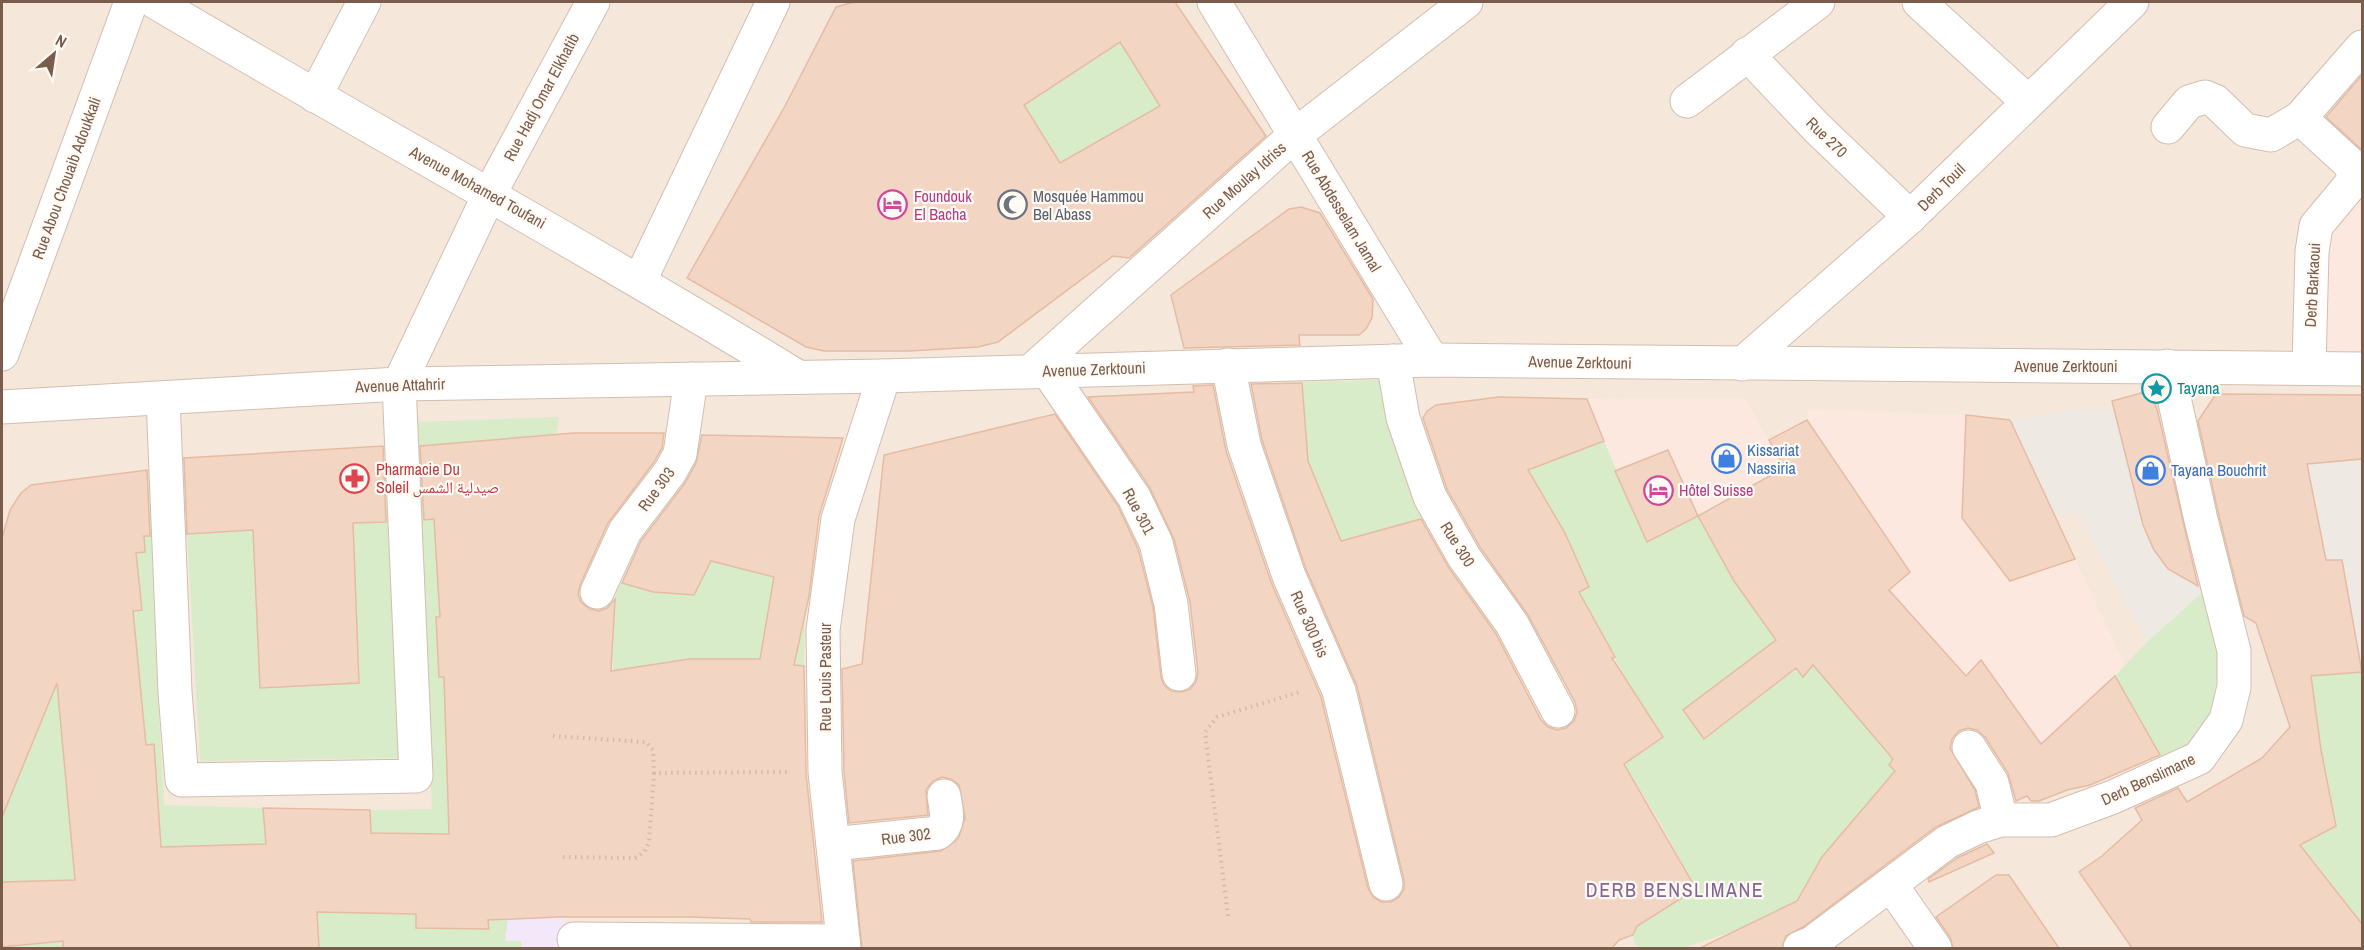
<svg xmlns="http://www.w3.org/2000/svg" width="2364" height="950" font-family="'Archivo Narrow','Noto Naskh Arabic',sans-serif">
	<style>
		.residential { fill: #f5e8da }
		.commercial { fill: #fde8e0 }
		.industrial { fill: #efe9e4 }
		.education { fill: #f3e8fa }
		.green { fill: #d8ecc9 }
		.building { fill: #f3d5c3; stroke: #e6bba3; stroke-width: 1.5; fill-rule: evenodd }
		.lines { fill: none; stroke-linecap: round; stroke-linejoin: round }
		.minor-casing { stroke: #d1beb0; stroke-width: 35 }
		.path { stroke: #d9b8a5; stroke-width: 4; stroke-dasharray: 1.5 4.5; stroke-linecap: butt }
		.minor { stroke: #fff; stroke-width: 33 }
		.labels { text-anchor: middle; stroke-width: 4.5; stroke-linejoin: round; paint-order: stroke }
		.street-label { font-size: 16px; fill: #7a5c4d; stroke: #fffaf3 }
		.hotel-label { font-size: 16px; fill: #b23c85; stroke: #fffaf3; text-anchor: start }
		.worship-label { font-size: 16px; fill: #5b616d; stroke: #fffaf3; text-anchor: start }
		.culture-label { font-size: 16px; fill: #0d838f; stroke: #fffaf3; text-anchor: start }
		.shop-label { font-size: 16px; fill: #366cbe; stroke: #fffaf3; text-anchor: start }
		.health-label { font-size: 16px; fill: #be3a42; stroke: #fffaf3; text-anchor: start }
		.quarter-label { font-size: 20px; letter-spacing: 1.5px; fill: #846695; stroke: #fffaf3 }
	</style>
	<rect width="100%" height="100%" fill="#fdf6ec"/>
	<rect class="residential" x="2" y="2" width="2360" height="946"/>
	<g class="commercial">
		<polygon points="2362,183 2362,353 2317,352 2321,229"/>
		<polygon points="1745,398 1784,468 1698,516 1668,450 1615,471 1587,399"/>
		<polygon points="1809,409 1966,415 1962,518 2010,580 2075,559 2125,666 2041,744 1981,660 1966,677 1889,590 1910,572 1807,420"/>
	</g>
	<g class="industrial">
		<polygon points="2294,396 2342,460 2362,459 2362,670 2342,560 2325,560"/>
		<polygon points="2085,408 2107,408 2115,414 2143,525 2154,550 2168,569 2198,586 2202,593 2147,642 2075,511 2057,517 2010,420"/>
	</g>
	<polygon class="education" points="566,916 565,948 522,948 521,941 505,941 508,919"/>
	<g class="green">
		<polygon points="1121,41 1160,106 1058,164 1022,106"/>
		<polygon points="1384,380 1430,520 1410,522 1341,541 1308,461 1302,382"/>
		<path d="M1523 397 1559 458 1604 441 1647 542 1698 516 1734 581 1803 676 1813 665 1893 759 1889 765 1900 775 1797 901 1738 930 1682 948H1639C1631 940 1632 935 1637 926L1696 889 1660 822 1624 764 1663 737 1626 679 1579 592 1589 587 1545 499 1486 398Z"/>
		<polygon points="559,417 528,601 501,919 508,919 505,941 521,941 522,948 2,948 2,618 43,635 84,558 139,471 154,470 156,658 164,805 263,808 271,913 375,912 370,810 432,809 413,422"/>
		<polygon points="384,446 402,758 200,761 183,458"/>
		<polygon points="711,561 774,577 768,612 805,615 804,666 731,659 613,671 614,602 619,583 653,592 694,595"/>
		<polygon points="2202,593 2220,645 2216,696 2206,720 2192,742 2163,761 2115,676 2147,642"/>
		<polygon points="2362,672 2362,924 2312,858 2275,882 2273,860 2336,826 2321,750 2311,676"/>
	</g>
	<g class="building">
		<path d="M854 2H1175L1266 136 1129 258 1113 256 998 342 978 347 909 351H824L806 347 687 278 785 106 836 7ZM1120 42 1160 106 1060 163 1024 105Z"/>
		<polygon points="2362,75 2362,150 2326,117"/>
		<polygon points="1301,207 1320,213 1373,299 1372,318 1366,329 1359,335 1299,335 1300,345 1184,348 1171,295 1289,209"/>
		<polygon points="1302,383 1308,461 1341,541 1421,519 1449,568 1496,634 1541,720 1548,727 1557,730 1566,728 1574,721 1577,712 1575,702 1528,615 1480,547 1447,489 1423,418 1427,411 1436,405 1499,397 1587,399 1604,441 1528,470 1565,533 1589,587 1579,592 1615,657 1612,658 1663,737 1624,764 1696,889 1637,926 1633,935 1619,940 1612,948 862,948 853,861 941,851 958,839 965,818 959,785 951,779 942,777 933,781 926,790 928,815 849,823 844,771 842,669 862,664 884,455 1055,414 1118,506 1138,549 1153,607 1161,677 1164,685 1171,691 1182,692 1190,689 1196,682 1198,672 1190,602 1174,539 1149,486 1088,397 1194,392 1193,386 1213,385 1226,451 1271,582 1321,697 1368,888 1373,897 1381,902 1391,902 1399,897 1404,889 1404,880 1357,686 1306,569 1262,440 1251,384"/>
		<polygon points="2141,393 2151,397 2157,409 2198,586 2168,569 2154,550 2143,525 2112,401"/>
		<polygon points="2216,394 2362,395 2362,459 2307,464 2326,560 2342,560 2362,672 2311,676 2321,750 2336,826 2300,845 2362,924 2362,948 2132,948 2079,872 2102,856 2142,820 2135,808 2178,788 2187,802 2262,758 2290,727 2256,623 2244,616 2219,516 2198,421"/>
		<polygon points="1966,415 2010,420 2075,559 2010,581 1962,518"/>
		<polygon points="1807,420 1910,572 1889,590 1966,676 1981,660 2041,744 2115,676 2160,755 2090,785 2067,790 2039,801 2031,801 2027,796 2016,801 2008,773 1985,737 1977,730 1968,728 1959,731 1952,739 1950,748 1975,790 1979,807 1936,827 1803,927 1786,936 1782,948 1700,948 1797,901 1822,857 1895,771 1889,765 1893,759 1813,665 1803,677 1796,668 1704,739 1683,710 1776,640 1734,581 1698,516 1784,468 1769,440"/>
		<polygon points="574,433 664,433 662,448 654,462 608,523 580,585 578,594 581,602 590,609 599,611 607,608 615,599 611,671 689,659 760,659 774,577 711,561 694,595 653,592 622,583 641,541 685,483 696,463 702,435 843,438 819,516 809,596 794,665 804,666 806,774 822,922 751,922 750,919 688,917 559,917 488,920 489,929 416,928 416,914 317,912 319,948 63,948 63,941 2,947 2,882 75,880 57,683 2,817 2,538 10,510 21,493 31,485 147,470 150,536 144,536 145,552 136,553 142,610 133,611 146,745 154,744 161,847 266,844 263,808 370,810 371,833 449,834 444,677 439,677 436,617 440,617 434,519 424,520 420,446"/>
		<polygon points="383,446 386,522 353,523 359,683 260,688 253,530 187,534 184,458"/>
		<polygon points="1668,450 1698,516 1647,542 1615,471"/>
		<polygon points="1987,844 1994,853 1929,882 1928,879 1957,858"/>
		<polygon points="1996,875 2009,875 2059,948 1953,948 1950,937 1936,917"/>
	</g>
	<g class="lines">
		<defs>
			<g id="minor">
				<path d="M155 2C368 128 586 247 798 377"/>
				<polyline points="1214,2 1432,360"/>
				<polyline points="1919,2 2027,101"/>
				<polyline points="1747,54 1817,128 1910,217"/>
				<polyline points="315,96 364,2"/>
				<polyline points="1687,101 1818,2"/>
				<polyline points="2300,118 2350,164 2354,176 2351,184 2316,226 2312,252 2309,367"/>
				<polyline points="2168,127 2189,102 2205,97 2215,101 2245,130 2271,135 2300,118 2362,47"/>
				<polyline points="640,280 773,2"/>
				<polyline points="2,354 131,2"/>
				<polyline points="1393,361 1403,418 1430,497 1464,557 1512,624 1558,711"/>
				<polyline points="1742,364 1910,217 2132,2"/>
				<polyline points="1228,365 1244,445 1289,576 1339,691 1386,884"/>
				<polyline points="1047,370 1134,497 1156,543 1171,604 1179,674"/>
				<polyline points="1031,371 1295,135 1466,2"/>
				<polyline points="163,398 175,692 182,780 416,776 399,384 490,193 593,2"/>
				<polyline points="2,407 399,384 884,376 1432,360 2362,369"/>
				<polyline points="597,592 625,531 670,472 680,454 691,379"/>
				<polyline points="1969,747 1992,783 2001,820"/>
				<path d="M833 844 938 833C951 823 946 810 944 796"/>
				<polyline points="1891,885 1935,948"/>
				<polyline points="574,939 843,941"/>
				<polyline points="844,948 825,772 823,630 838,519 884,376"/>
				<polyline points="1800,948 1812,943 1947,842 1978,827 2001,820 2051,820 2113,797 2199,758 2226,720 2234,687 2234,651 2201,520 2167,366"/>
			</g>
		</defs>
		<use href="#minor" class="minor-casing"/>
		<g class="path">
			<polyline points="553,736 646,742 653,750 654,773 788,772"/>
			<polyline points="563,857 635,858 644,852 649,843 654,773"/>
			<polyline points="1228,916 1205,732 1217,717 1300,692"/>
		</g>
		<use href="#minor" class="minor"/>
	</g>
	<defs>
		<symbol id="hotel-ring" viewBox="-11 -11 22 22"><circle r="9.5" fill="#fffaf3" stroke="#d1479c" stroke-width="1.5"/><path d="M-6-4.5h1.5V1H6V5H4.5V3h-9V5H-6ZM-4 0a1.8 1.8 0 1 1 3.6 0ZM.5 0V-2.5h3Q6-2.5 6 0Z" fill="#d1479c"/></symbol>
		<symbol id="mosque-ring" viewBox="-11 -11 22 22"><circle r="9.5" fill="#fffaf3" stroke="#6b7280" stroke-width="1.5"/><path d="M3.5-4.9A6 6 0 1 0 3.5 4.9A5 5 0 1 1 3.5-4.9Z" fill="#6b7280"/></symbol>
		<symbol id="sight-ring" viewBox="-11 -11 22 22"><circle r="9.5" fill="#fffaf3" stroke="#0f9aa8" stroke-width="1.5"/><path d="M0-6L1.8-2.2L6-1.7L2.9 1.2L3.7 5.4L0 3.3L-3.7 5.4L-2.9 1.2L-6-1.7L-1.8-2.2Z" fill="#0f9aa8"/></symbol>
		<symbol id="shop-ring" viewBox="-11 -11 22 22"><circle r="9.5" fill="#fffaf3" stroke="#3f7fe0" stroke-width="1.5"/><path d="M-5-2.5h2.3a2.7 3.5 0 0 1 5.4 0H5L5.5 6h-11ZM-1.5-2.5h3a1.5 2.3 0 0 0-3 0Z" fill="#3f7fe0"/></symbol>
		<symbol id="pharmacy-ring" viewBox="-11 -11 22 22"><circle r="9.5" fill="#fffaf3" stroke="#e0444e" stroke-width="1.5"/><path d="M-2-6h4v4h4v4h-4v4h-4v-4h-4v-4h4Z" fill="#e0444e"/></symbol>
	</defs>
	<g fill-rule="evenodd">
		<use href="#hotel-ring" x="876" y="188" width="33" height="33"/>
		<use href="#mosque-ring" x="996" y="188" width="33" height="33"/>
		<use href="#sight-ring" x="2140" y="372" width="33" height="33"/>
		<use href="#shop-ring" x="1710" y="442" width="33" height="33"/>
		<use href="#shop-ring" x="2134" y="454" width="33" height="33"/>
		<use href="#pharmacy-ring" x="338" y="462" width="33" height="33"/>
		<use href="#hotel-ring" x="1642" y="474" width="33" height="33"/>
	</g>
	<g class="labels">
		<g class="street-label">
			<text transform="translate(541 97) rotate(-62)" y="6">Rue Hadj Omar Elkhatib</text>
			<text transform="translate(1827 137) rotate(44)" y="6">Rue 270</text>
			<text transform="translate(66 178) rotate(-70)" y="6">Rue Abou Chouaib Adoukkali</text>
			<text transform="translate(1244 180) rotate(-42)" y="6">Rue Moulay Idriss</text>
			<text transform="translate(478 187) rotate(29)" y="6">Avenue Mohamed Toufani</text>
			<text transform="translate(1941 187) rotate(-45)" y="6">Derb Touil</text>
			<text transform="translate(1342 211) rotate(59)" y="6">Rue Abdesselam Jamal</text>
			<text transform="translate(2312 285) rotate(-87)" y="6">Derb Barkaoui</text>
			<text transform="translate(1580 362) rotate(1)" y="6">Avenue Zerktouni</text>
			<text x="2066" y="372">Avenue Zerktouni</text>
			<text transform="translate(1094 369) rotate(-2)" y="6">Avenue Zerktouni</text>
			<text transform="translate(400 385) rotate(-2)" y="6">Avenue Attahrir</text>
			<text transform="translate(656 489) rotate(-54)" y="6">Rue 303</text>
			<text transform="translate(1139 511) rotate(62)" y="6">Rue 301</text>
			<text transform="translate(1458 544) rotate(58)" y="6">Rue 300</text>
			<text transform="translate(1310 624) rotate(66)" y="6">Rue 300 bis</text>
			<text transform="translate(825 677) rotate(-90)" y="6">Rue Louis Pasteur</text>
			<text transform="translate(2148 779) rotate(-25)" y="6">Derb Benslimane</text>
			<text transform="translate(906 836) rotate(-7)" y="6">Rue 302</text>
		</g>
		<g class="hotel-label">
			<text x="914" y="202">Foundouk<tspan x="914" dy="18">El Bacha</tspan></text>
			<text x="1679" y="496">Hôtel Suisse</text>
		</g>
		<g class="worship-label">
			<text x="1033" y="202">Mosquée Hammou<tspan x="1033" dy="18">Bel Abass</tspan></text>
		</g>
		<g class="culture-label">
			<text x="2177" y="394">Tayana</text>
		</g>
		<g class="shop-label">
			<text x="1747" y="456">Kissariat<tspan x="1747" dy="18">Nassiria</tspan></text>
			<text x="2171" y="476">Tayana Bouchrit</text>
		</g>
		<g class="health-label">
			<text x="376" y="475">Pharmacie Du<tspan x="376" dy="18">Soleil صيدلية الشمس</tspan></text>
		</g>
		<g class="quarter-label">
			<text x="1675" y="897">DERB BENSLIMANE</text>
		</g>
	</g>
	<rect width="2364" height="950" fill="none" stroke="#7a5c4d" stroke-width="6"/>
	<g transform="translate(54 54) rotate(29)" stroke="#fffaf3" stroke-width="4.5" paint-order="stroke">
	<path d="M0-4.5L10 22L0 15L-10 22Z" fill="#7a5c4d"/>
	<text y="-9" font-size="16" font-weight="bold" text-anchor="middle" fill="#7a5c4d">N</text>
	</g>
</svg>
